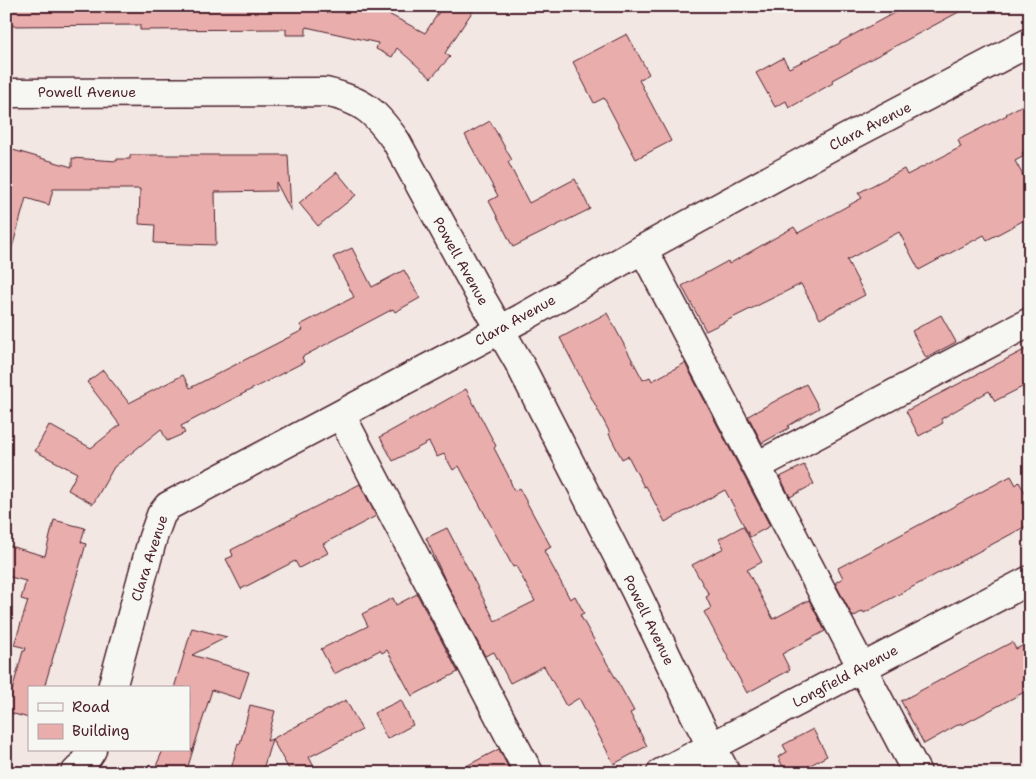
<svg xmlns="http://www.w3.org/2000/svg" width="1036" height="779" font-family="'Shantell Sans',sans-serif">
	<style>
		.building { fill: #e9adac; stroke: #4a1f2b }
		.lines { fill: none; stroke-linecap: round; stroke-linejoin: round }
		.minor-casing { stroke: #4a1f2b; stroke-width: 31 }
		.minor { stroke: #f6f6f2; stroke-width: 28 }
		.labels { text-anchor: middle; stroke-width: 4; stroke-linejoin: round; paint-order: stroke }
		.street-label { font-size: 14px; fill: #4a1f2b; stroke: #f6f6f2 }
	</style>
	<rect width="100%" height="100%" fill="#f3e7e4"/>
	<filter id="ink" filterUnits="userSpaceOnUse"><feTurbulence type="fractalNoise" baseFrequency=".02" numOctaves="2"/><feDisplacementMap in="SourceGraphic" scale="10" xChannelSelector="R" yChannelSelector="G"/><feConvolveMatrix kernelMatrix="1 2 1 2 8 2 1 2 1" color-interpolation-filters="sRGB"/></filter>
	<g filter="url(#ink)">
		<g class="building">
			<polygon points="6,6 373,6 425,33 443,6 476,6 445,53 450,57 431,78 397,48 392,57 376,49 378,43 306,27 306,35 286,35 286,29 140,30 140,25 6,26"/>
			<polygon points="907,6 970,6 832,80 833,83 789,108 786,101 775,107 756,73 783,58 789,68 840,43 840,42"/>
			<polygon points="627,34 649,74 639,80 671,141 636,159 604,98 594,103 573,62"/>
			<polygon points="1030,101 1030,149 1022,153 1024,156 1015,161 1030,188 1030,217 987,240 984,235 919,270 899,232 847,260 865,295 820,319 801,284 706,331 682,286 728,261 729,264 794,227 798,233 862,198 858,193 904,169 907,175 961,147 958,140 1007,115 1006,114"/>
			<polygon points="490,121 512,160 508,162 529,203 575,179 590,209 513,247 489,201 498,196 465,135"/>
			<polygon points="6,148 72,167 72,158 117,161 117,159 130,159 130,155 288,155 291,211 276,182 276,191 215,192 216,245 154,243 155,225 139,224 140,189 53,189 49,205 26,198 12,248 6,247"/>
			<polygon points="337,172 356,195 318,226 299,203"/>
			<polygon points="352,248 372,287 404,270 420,298 395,312 393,309 302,357 304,362 181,426 185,433 167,441 161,429 114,467 93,504 68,490 77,473 35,451 49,425 91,448 120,425 87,382 103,370 129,403 183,375 190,388 303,330 300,325 354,297 333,257"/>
			<polygon points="607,313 643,380 650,377 652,381 685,363 770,526 750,537 725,490 665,522 646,486 644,487 628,456 622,459 609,434 610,433 560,338"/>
			<polygon points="941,315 956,342 926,358 912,331"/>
			<polygon points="1030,347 1030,383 995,401 989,391 941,419 943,423 919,436 906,411"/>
			<polygon points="806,384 819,408 788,426 789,428 762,443 748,416"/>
			<polygon points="466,389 496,446 494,448 508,475 514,491 519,488 551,547 544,551 570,599 575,596 584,613 580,615 634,711 630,713 647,746 614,764 579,698 566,706 544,666 510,683 494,652 485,656 445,580 426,538 447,528 495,621 535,601 516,566 513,567 459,466 453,470 444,454 437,457 429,442 393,461 380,437"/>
			<polygon points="804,465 814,484 790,497 780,477"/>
			<polygon points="1011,476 1016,485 1019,482 1030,501 1030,524 864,613 863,611 853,617 836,585 836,582 843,578 838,568"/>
			<polygon points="360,484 376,516 323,544 328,553 299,568 295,561 241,589 226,559 233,556 231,550"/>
			<polygon points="54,520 85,528 81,542 86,544 44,688 29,688 29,718 6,712 23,651 25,651 26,648 14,645 28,601 21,599 26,581 6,576 6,545 45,556"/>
			<polygon points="743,526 762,562 747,570 773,619 809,600 825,631 782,654 790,670 747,693 704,612 711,608 706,597 709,595 692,565 724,548 719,539"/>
			<polygon points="417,594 458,672 412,696 387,650 382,653 380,650 334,674 321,649 368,626 362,614 393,598 396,605"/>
			<polygon points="192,628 227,637 192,655 249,672 240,699 212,690 193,750 189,749 189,688 174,688"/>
			<polygon points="1012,642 1016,649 1030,642 1030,689 962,725 961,723 924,744 901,701"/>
			<polygon points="346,700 362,730 309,757 317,773 291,773 272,739"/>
			<polygon points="401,700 413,725 387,739 374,713"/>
			<polygon points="250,705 275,711 267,741 272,739 262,773 230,773 238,743 240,744"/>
			<polygon points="813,729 827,756 796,773 786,773 778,757 787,752 783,745"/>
			<polygon points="499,749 511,773 453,773"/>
			<polygon points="163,750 193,750 186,773 153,773"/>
		</g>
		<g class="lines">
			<defs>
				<g id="minor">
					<path d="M6 93 326 92C363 101 374 110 396 141L482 299 518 361 636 592 696 717 726 773"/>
					<polyline points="643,249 917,773"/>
					<polyline points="341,415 529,773"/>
					<polyline points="757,466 1030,322"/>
					<polyline points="112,688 153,537 161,515 168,506 522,318 643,249 839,142 1030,42"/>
					<polyline points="75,773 81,767 92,750"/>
					<polyline points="661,773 1030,580"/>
				</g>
			</defs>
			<use href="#minor" class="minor-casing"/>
			<use href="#minor" class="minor"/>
		</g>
	</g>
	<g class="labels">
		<g class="street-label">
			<text x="87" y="97">Powell Avenue</text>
			<text transform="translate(870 126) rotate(-27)" y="5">Clara Avenue</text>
			<text transform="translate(461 261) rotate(61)" y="5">Powell Avenue</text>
			<text transform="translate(515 320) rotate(-29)" y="5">Clara Avenue</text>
			<text transform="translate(149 558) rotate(-72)" y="5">Clara Avenue</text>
			<text transform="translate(649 620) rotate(64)" y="5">Powell Avenue</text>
			<text transform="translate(845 676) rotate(-28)" y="5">Longfield Avenue</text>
		</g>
	</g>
	<rect width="1036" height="779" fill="none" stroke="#f6f6f2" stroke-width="25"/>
	<rect x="12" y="12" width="1011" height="754" fill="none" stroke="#4a1f2b" stroke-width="2" filter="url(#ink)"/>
	<rect x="28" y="686" width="162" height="65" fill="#f6f6f2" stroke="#b1a0a2"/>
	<rect x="38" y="703" width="25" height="8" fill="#f6f6f2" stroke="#b1a0a2"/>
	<text x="72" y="712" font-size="15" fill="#4a1f2b">Road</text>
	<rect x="38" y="724" width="25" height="15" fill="#e9adac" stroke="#b1a0a2"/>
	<text x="72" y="736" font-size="15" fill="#4a1f2b">Building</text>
</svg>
